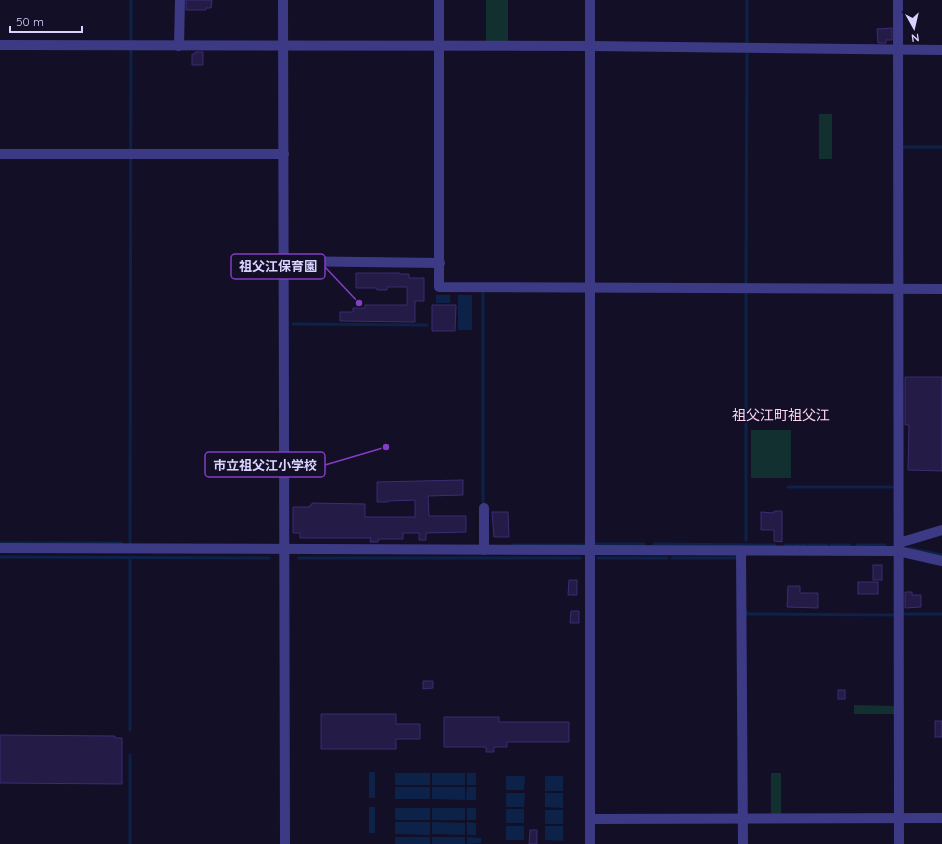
<svg xmlns="http://www.w3.org/2000/svg" width="942" height="844" font-family="Quicksand,'Noto Sans JP',sans-serif">
	<style>
		.green { fill: #12302f }
		.water { fill: #0c2248 }
		.lines { fill: none; stroke-linecap: round; stroke-linejoin: round }
		.stream { stroke: #0c2248; stroke-width: 3 }
		.building { fill: #241b47; stroke: #3b2d73 }
		.minor { stroke: #3d3a85; stroke-width: 10 }
		.labels { text-anchor: middle; stroke-width: 3; stroke-linejoin: round; paint-order: stroke }
		.quarter-label { font-size: 14px; fill: #ffd6f0; stroke: #130f26 }
		.leader { fill: none; stroke: #843dc5; stroke-width: 1.5 }
		.callout-dot { fill: #843dc5; stroke: #130f26; stroke-width: 1.5 }
		.callout { fill: #130f26; stroke: #843dc5; stroke-width: 1.5 }
		.callout-label { font-size: 13px; text-anchor: middle; font-weight: bold; fill: #d9d4ff }
	</style>
	<rect width="100%" height="100%" fill="#130f26"/>
	<g class="green">
		<rect x="486" y="0" width="22" height="43"/>
		<rect x="819" y="114" width="13" height="45"/>
		<rect x="751" y="430" width="40" height="48"/>
		<polygon points="854,705 894,706 894,714 854,714"/>
		<rect x="771" y="773" width="10" height="41"/>
	</g>
	<g class="water">
		<rect x="436" y="295" width="14" height="8"/>
		<rect x="458" y="295" width="14" height="35"/>
		<rect x="369" y="772" width="6" height="26"/>
		<rect x="395" y="773" width="35" height="12"/>
		<rect x="432" y="773" width="33" height="12"/>
		<rect x="467" y="773" width="9" height="12"/>
		<polygon points="506,776 525,776 524,790 506,790"/>
		<rect x="545" y="776" width="18" height="15"/>
		<rect x="395" y="787" width="35" height="12"/>
		<polygon points="432,787 465,787 465,800 432,799"/>
		<polygon points="467,787 476,787 476,800 466,800"/>
		<polygon points="506,793 525,793 524,807 506,807"/>
		<polygon points="545,793 563,793 563,808 545,807"/>
		<rect x="369" y="807" width="6" height="26"/>
		<rect x="395" y="808" width="35" height="12"/>
		<rect x="432" y="808" width="33" height="12"/>
		<rect x="467" y="808" width="9" height="12"/>
		<rect x="506" y="809" width="18" height="14"/>
		<rect x="545" y="810" width="18" height="14"/>
		<polygon points="395,822 430,822 430,835 395,834"/>
		<polygon points="432,822 465,823 465,835 432,834"/>
		<polygon points="467,822 476,823 476,835 467,835"/>
		<rect x="506" y="826" width="18" height="14"/>
		<polygon points="545,826 563,826 563,841 545,840"/>
		<rect x="395" y="837" width="35" height="7"/>
		<rect x="432" y="837" width="33" height="7"/>
		<polygon points="467,837 481,838 481,843 467,844"/>
	</g>
	<g class="lines">
		<g class="stream">
			<polyline points="747,0 747,43"/>
			<polyline points="904,147 942,147"/>
			<polyline points="746,284 747,54"/>
			<polyline points="746,292 746,540"/>
			<polyline points="293,324 427,325"/>
			<polyline points="788,487 892,487"/>
			<polyline points="483,502 483,291"/>
			<polyline points="0,543 121,543"/>
			<polyline points="130,543 131,0"/>
			<polyline points="595,544 644,544"/>
			<polyline points="654,544 775,545"/>
			<polyline points="512,545 587,545"/>
			<polyline points="785,545 791,545"/>
			<polyline points="794,545 806,545"/>
			<polyline points="809,545 827,545"/>
			<polyline points="831,545 850,545"/>
			<polyline points="857,545 885,545"/>
			<polyline points="909,548 942,555"/>
			<polyline points="0,557 269,558"/>
			<polyline points="299,558 580,558"/>
			<polyline points="598,558 667,558"/>
			<polyline points="672,558 739,558"/>
			<polyline points="746,611 746,614 893,615"/>
			<polyline points="903,614 942,614"/>
			<polyline points="130,730 130,558"/>
			<polyline points="130,844 130,755"/>
		</g>
	</g>
	<g class="building">
		<polygon points="186,0 212,0 211,8 206,8 206,10 186,10"/>
		<polygon points="892,28 892,40 886,40 886,43 878,43 877,29"/>
		<polygon points="195,52 203,52 203,65 192,65 192,54 195,54"/>
		<polygon points="356,273 400,273 400,274 409,274 409,278 424,278 424,301 415,301 415,322 340,321 340,312 353,312 353,308 365,308 365,305 407,305 407,287 387,287 387,290 377,290 377,288 356,288"/>
		<polygon points="432,305 456,305 455,331 432,331"/>
		<polygon points="905,377 942,377 942,471 908,470 909,425 905,425"/>
		<polygon points="463,480 463,495 428,496 429,516 466,516 466,532 426,533 426,540 419,540 419,533 403,533 403,539 379,539 378,542 370,542 371,538 300,538 300,533 293,533 293,507 310,507 310,505 312,505 312,503 365,504 365,517 415,517 415,500 388,501 388,502 377,502 377,482"/>
		<polygon points="774,511 782,511 782,542 774,541 774,530 761,530 761,512 774,513"/>
		<polygon points="492,512 508,512 509,537 494,537"/>
		<rect x="873" y="565" width="9" height="15"/>
		<polygon points="569,580 577,580 577,595 568,595"/>
		<rect x="858" y="582" width="20" height="12"/>
		<polygon points="788,586 800,586 800,593 818,593 818,608 787,607"/>
		<polygon points="905,592 912,592 912,595 921,595 921,607 905,608"/>
		<polygon points="571,611 579,611 579,623 570,623"/>
		<polygon points="423,681 433,681 433,688 423,689"/>
		<rect x="838" y="690" width="7" height="9"/>
		<polygon points="321,714 396,714 396,724 420,724 420,739 396,739 396,749 321,749"/>
		<polygon points="444,717 499,717 499,722 569,722 569,742 507,742 507,747 494,747 494,752 486,752 486,747 444,747"/>
		<rect x="935" y="721" width="7" height="16"/>
		<polygon points="0,735 115,736 115,738 122,738 122,784 0,783"/>
		<polygon points="530,830 537,830 537,844 529,844"/>
	</g>
	<g class="lines">
		<g class="minor">
			<polyline points="283,0 285,844"/>
			<polyline points="439,0 439,287 942,289"/>
			<polyline points="590,0 590,844"/>
			<polyline points="898,0 899,844"/>
			<polyline points="0,45 589,46 942,50"/>
			<polyline points="179,46 180,0"/>
			<polyline points="0,154 284,154"/>
			<polyline points="284,261 440,263"/>
			<polyline points="484,508 484,550"/>
			<polyline points="899,543 942,530"/>
			<polyline points="0,548 898,551 942,561"/>
			<polyline points="741,551 743,844"/>
			<polyline points="590,819 942,818"/>
		</g>
	</g>
	<g class="labels">
		<g class="quarter-label">
			<text x="781" y="420">祖父江町祖父江</text>
		</g>
	</g>
	<path class="leader" d="M359 303L325 267M386 447L325 465"/>
	<g class="callout-dot">
		<circle cx="359" cy="303" r="4"/>
		<circle cx="386" cy="447" r="4"/>
	</g>
	<g class="callout">
		<rect x="231" y="254" width="94" height="25" rx="4"/>
		<rect x="205" y="452" width="120" height="25" rx="4"/>
	</g>
	<g class="callout-label">
		<text x="278" y="271">祖父江保育園</text>
		<text x="265" y="470">市立祖父江小学校</text>
	</g>
	<g transform="translate(914 28) rotate(172)" stroke="#130f26" stroke-width="3" paint-order="stroke">
	<path d="M0-3L7 15L0 10L-7 15Z" fill="#d9d4ff"/>
	<text y="-6" font-size="11" font-weight="bold" text-anchor="middle" fill="#d9d4ff">N</text>
	</g>
	<path d="M10 26v6h72v-6" fill="none" stroke="#d9d4ff" stroke-width="2"/>
	<text x="16" y="26" font-size="12" fill="#d9d4ff" stroke="#130f26" stroke-width="3" paint-order="stroke">50 m</text>
</svg>
